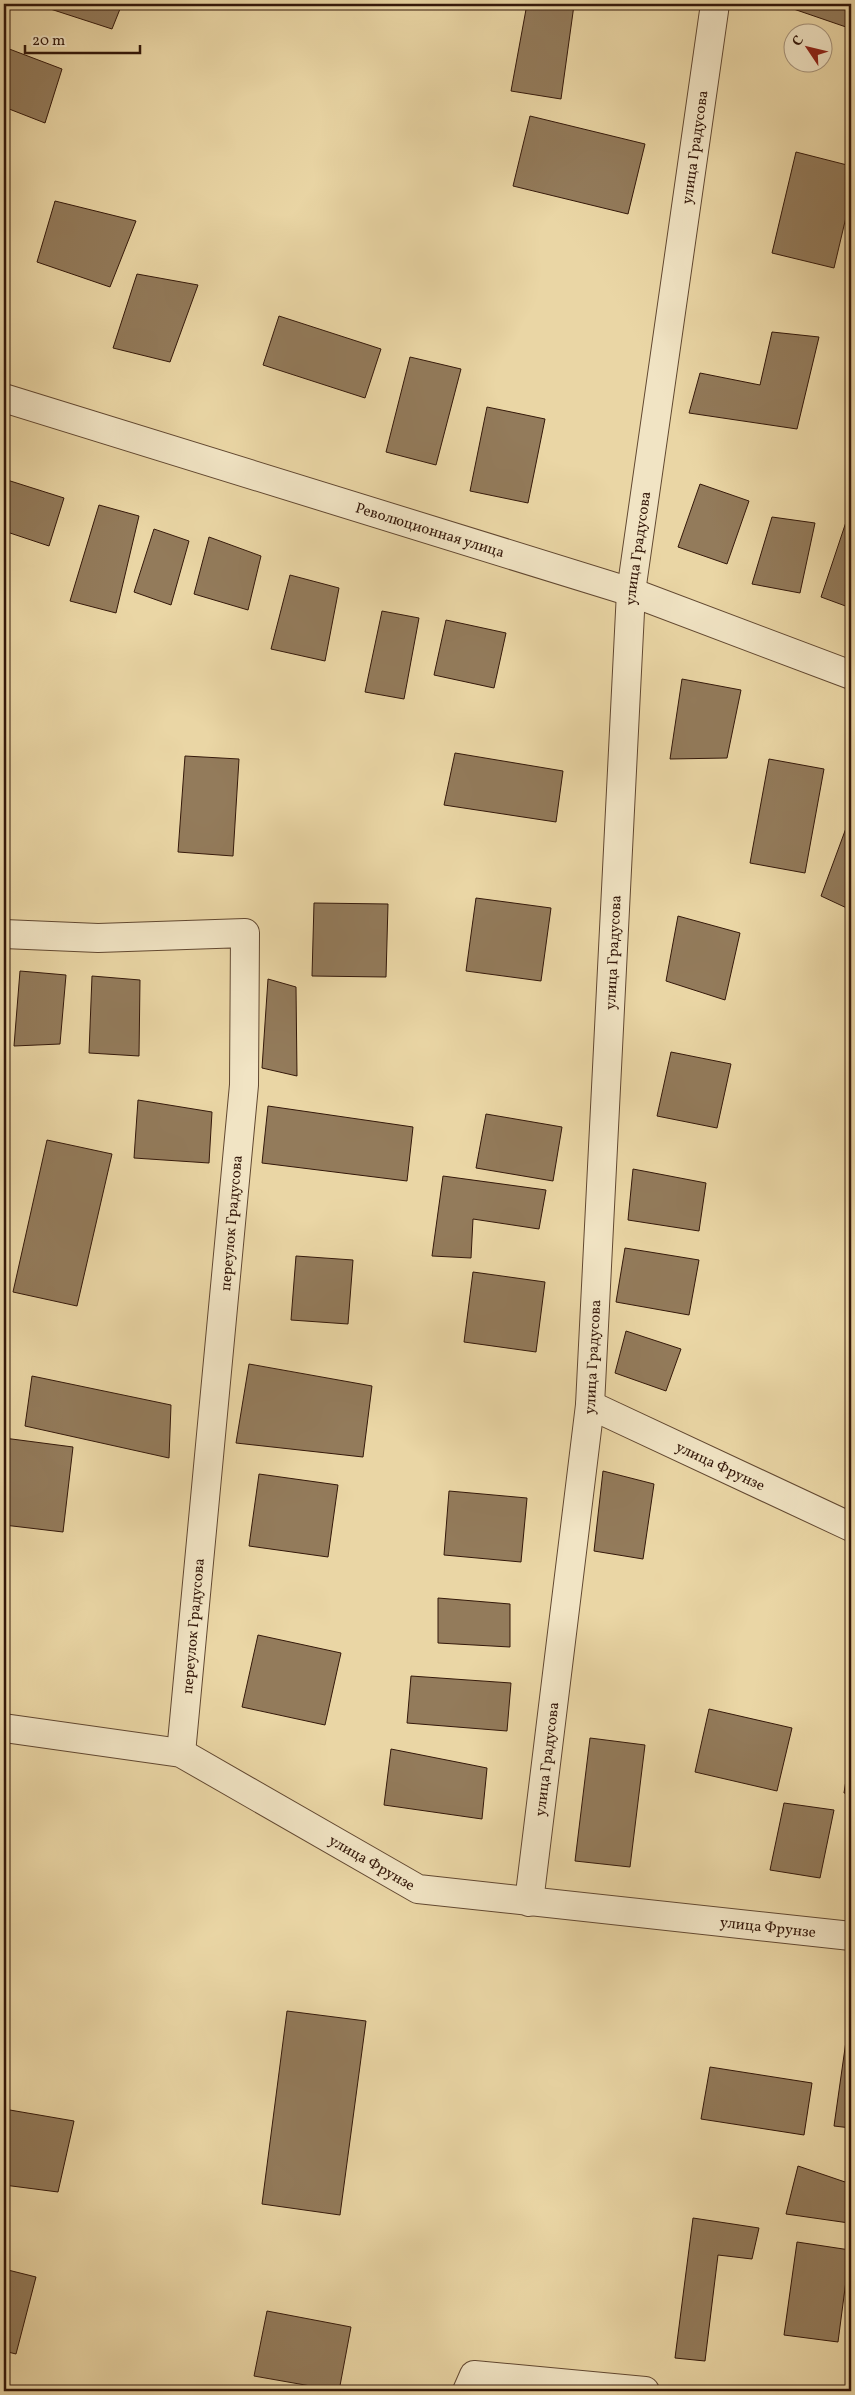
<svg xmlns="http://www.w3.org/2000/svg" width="855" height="2395" font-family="Vollkorn,serif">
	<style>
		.building { fill: #937b5b; stroke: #34180a }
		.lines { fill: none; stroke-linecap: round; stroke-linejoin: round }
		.minor-casing { stroke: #624831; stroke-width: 30 }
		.minor { stroke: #f1e4c4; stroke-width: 28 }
		.labels { text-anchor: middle; stroke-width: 4; stroke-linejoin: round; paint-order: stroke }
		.street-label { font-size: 15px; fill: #34180a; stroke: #f1e4c4 }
	</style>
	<rect width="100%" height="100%" fill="#ead6a5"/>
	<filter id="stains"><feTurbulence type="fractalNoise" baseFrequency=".004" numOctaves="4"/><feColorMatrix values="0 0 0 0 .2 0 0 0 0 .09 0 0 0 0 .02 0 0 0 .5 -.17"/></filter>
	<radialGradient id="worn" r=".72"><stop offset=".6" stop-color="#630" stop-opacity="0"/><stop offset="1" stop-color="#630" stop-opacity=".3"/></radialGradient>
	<g class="building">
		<polygon points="35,4 122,4 112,29"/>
		<polygon points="527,4 574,5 561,99 511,91"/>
		<polygon points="779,4 851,4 851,10 846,27"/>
		<polygon points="4,47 62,69 45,123 4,107"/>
		<polygon points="530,116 645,144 628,214 513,186"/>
		<polygon points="796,152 851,166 851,196 834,268 772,253"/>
		<polygon points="55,201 136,221 110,287 37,262"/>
		<polygon points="137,274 198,285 170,362 113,348"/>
		<polygon points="279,316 381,349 365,398 263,365"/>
		<polygon points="772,332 819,337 797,429 689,413 700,373 760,385"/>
		<polygon points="410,357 461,369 436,465 386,452"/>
		<polygon points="487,407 545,419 528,503 470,491"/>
		<polygon points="4,479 64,498 49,546 4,531"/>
		<polygon points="700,484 749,501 727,564 678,547"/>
		<polygon points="99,505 139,516 116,613 70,601"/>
		<polygon points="848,516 851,516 851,608 821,597"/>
		<polygon points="772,517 815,523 800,593 752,584"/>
		<polygon points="154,529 189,541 171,605 134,592"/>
		<polygon points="209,537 261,556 248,610 194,594"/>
		<polygon points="290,575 339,588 325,661 271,649"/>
		<polygon points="382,611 419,618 404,699 365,692"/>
		<polygon points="446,620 506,633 494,688 434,675"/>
		<polygon points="682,679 741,690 727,758 670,759"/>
		<polygon points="455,753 563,771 556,822 444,805"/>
		<polygon points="185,756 239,759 233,856 178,852"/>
		<polygon points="769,759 824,769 805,873 750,863"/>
		<polygon points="849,820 851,821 851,910 821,896"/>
		<polygon points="476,898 551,908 541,981 466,971"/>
		<polygon points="314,903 388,904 386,977 312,976"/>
		<polygon points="678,916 740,933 725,1000 666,981"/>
		<polygon points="20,971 66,975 60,1044 14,1046"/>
		<polygon points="92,976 140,980 139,1056 89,1053"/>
		<polygon points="268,979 296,987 297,1076 262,1068"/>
		<polygon points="671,1052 731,1064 717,1128 657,1116"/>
		<polygon points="138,1100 212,1112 209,1163 134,1158"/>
		<polygon points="268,1106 413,1127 407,1181 262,1163"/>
		<polygon points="486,1114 562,1127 553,1181 476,1168"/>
		<polygon points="47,1140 112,1154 77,1306 13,1292"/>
		<polygon points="633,1169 706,1183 699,1231 628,1220"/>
		<polygon points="443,1176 546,1190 539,1229 473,1219 471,1258 432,1256"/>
		<polygon points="625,1248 699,1260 689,1315 616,1302"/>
		<polygon points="296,1256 353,1260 348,1324 291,1320"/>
		<polygon points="473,1272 545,1282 536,1352 464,1342"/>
		<polygon points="626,1331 681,1349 666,1391 615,1373"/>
		<polygon points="249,1364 372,1386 363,1457 236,1443"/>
		<polygon points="32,1376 171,1405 169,1458 25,1426"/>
		<polygon points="4,1438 73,1447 63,1532 4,1525"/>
		<polygon points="603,1471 654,1484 643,1559 594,1551"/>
		<polygon points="259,1474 338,1485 328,1557 249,1546"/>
		<polygon points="449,1491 527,1498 521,1562 444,1555"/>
		<polygon points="438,1598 510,1604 510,1647 438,1643"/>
		<polygon points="258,1635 341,1653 325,1725 242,1707"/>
		<polygon points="411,1676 511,1683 507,1731 407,1723"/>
		<polygon points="709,1709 792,1728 777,1791 695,1772"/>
		<polygon points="590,1738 645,1745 630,1867 575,1861"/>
		<polygon points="851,1748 851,1794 844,1793"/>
		<polygon points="391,1749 487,1768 482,1819 384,1805"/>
		<polygon points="784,1803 834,1810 820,1878 770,1870"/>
		<polygon points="287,2011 366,2021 340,2215 262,2204"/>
		<polygon points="846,2041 851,2042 851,2128 834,2126"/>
		<polygon points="710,2067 812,2083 804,2135 701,2119"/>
		<polygon points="4,2109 74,2121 58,2192 4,2185"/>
		<polygon points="798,2166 851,2184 849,2223 786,2214"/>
		<polygon points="693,2218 759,2228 752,2259 718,2255 705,2361 675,2358"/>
		<polygon points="797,2242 850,2250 838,2342 784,2335"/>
		<polygon points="4,2269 36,2277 16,2354 4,2351"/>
		<polygon points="267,2311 351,2327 339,2391 254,2376"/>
	</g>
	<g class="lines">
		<defs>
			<g id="minor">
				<path id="s1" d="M4 398 631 592 851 675"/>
				<polyline points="4,934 98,938 245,933 244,1085 181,1753"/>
				<path id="s2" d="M590 1405 851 1527"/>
				<path id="s3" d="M4 1728 181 1753 418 1889 851 1936"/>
				<path id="s4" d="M529 1902 590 1405 631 592 715 4"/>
				<polyline points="467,2391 474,2375 645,2391"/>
			</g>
		</defs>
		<use href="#minor" class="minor-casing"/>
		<use href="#minor" class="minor"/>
	</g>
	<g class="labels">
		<g class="street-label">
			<text dy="5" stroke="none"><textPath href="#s4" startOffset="1764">улица Градусова</textPath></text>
			<text dy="5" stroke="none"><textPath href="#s1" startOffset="446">Революционная улица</textPath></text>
			<text dy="5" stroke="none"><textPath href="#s4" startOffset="1359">улица Градусова</textPath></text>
			<text dy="5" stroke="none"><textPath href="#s4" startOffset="954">улица Градусова</textPath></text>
			<text transform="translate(231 1223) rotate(-85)" y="5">переулок Градусова</text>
			<text dy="5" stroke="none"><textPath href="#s4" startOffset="549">улица Градусова</textPath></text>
			<text dy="5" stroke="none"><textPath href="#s2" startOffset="144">улица Фрунзе</textPath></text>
			<text transform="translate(193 1626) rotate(-85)" y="5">переулок Градусова</text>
			<text dy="5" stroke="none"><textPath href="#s4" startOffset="144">улица Градусова</textPath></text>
			<text dy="5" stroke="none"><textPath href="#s3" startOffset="399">улица Фрунзе</textPath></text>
			<text dy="5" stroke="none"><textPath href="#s3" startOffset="804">улица Фрунзе</textPath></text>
		</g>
	</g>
	<rect width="855" height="2395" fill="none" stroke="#ead6a5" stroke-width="20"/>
	<rect x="5" y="5" width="845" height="2385" fill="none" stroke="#34180a" stroke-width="2.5"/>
	<rect x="10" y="10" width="835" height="2375" fill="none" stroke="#34180a"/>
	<g transform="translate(808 48) rotate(305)"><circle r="24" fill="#f1e4c4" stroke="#a5927a"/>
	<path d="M0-4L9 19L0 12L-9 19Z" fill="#8f2418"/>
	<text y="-8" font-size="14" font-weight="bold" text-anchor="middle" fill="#34180a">С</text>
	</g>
	<path d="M25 45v8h115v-8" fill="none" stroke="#34180a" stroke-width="2.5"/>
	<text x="32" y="45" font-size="15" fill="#34180a" stroke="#f1e4c4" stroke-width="4" paint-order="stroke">20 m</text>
	<rect width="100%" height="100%" filter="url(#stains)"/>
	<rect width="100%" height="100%" fill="url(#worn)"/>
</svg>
